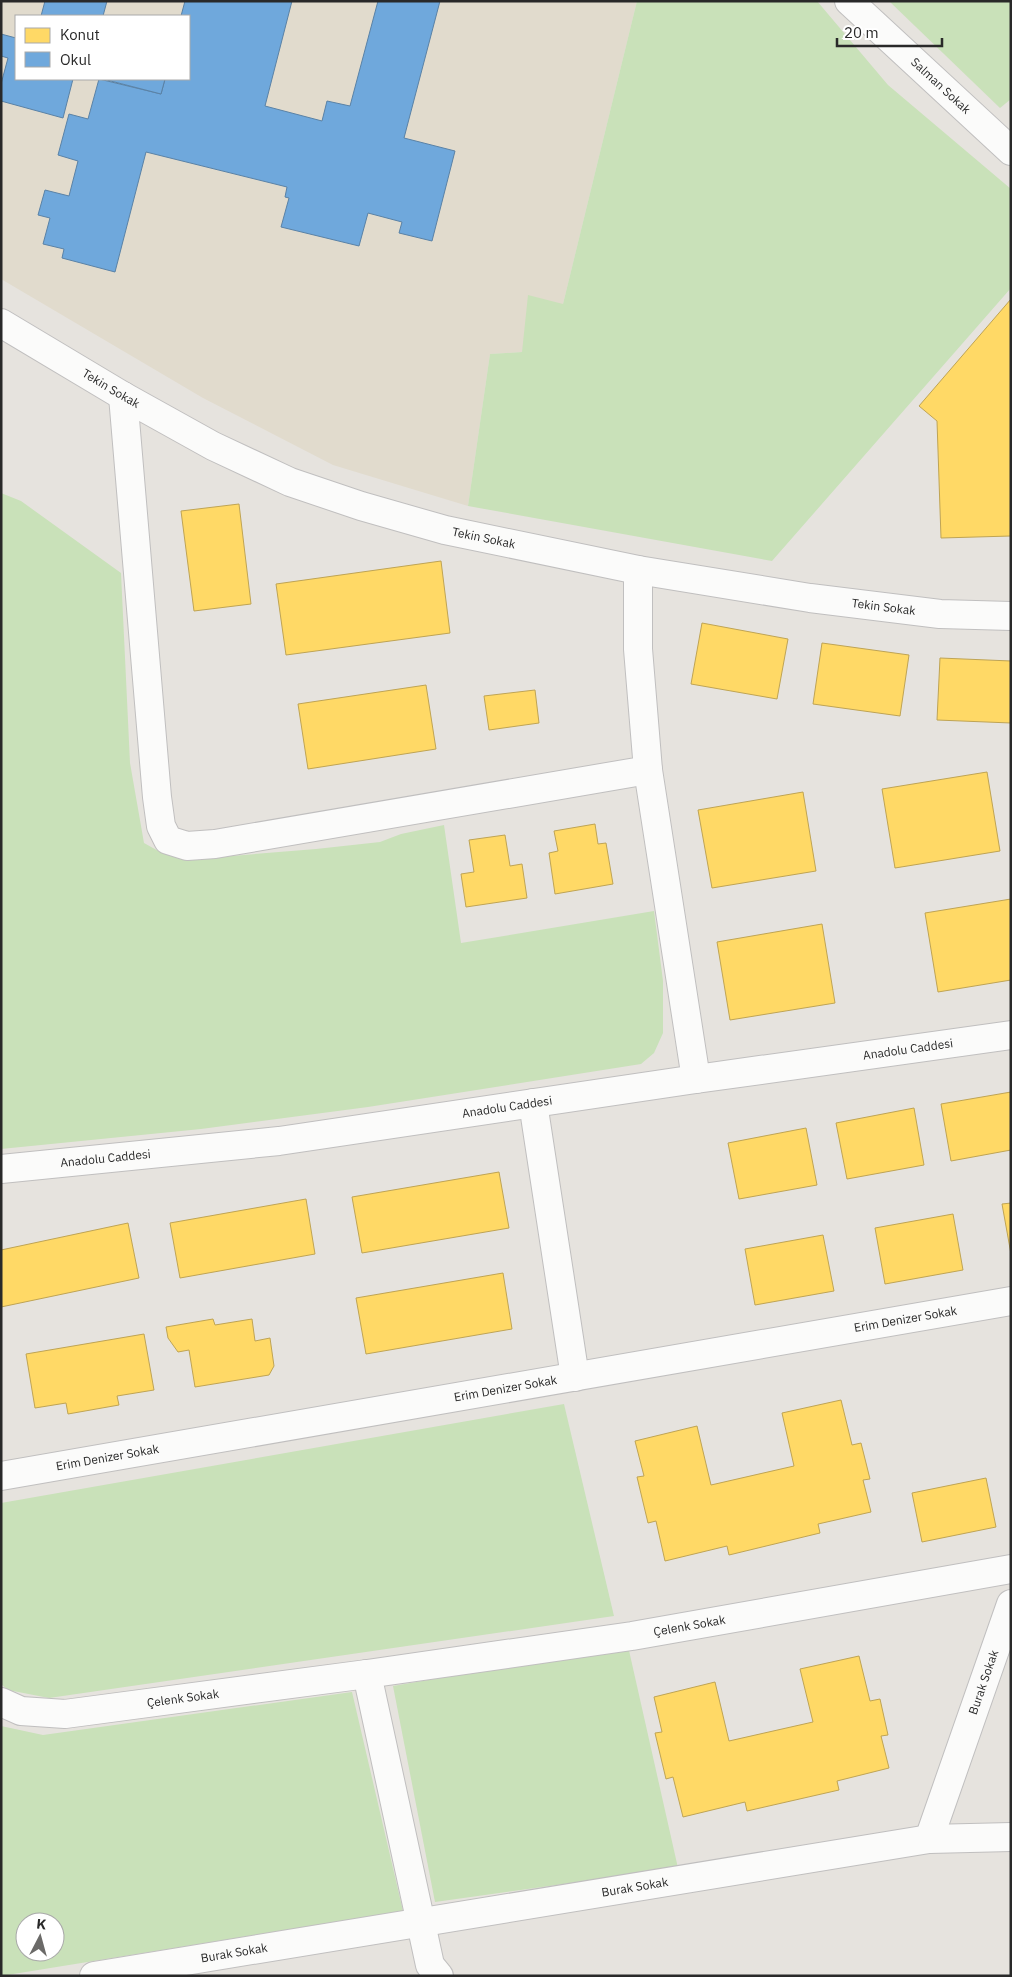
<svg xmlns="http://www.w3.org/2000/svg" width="1012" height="1977" font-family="'IBM Plex Sans',sans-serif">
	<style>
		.education { fill: #e1dbcd; fill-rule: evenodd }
		.green { fill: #c9e1b9; fill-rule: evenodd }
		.homes { fill: #ffd966; stroke: #bfa454 }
		.schools { fill: #6fa8dc; stroke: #5a82a6 }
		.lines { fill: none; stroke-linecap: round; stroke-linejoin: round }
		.minor-casing { stroke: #c0bfbf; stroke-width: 30 }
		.minor { stroke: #fbfbfa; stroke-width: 28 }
		.labels { text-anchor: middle; stroke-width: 5; stroke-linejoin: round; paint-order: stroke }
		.street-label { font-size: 12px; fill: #292929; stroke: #fff }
	</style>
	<rect width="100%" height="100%" fill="#e6e3de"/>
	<path class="education" d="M1 1H637L563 304 522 352 490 354 468 506 333 465 203 398 1 279ZM16 16H189V79H16Z"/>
	<g class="green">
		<polygon points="637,1 817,1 888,85 1011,189 1011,288 772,561 468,506 490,354 522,352 528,295 563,304"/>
		<polygon points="889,1 1011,1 1011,99 1000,108"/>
		<polygon points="1,493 21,501 121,573 130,763 144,843 162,853 195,859 316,849 380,842 401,834 444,825 461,943 654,911 663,981 663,1033 654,1053 641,1064 368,1107 201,1129 1,1149"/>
		<polygon points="564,1404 614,1616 49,1698 8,1690 1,1684 1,1503"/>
		<polygon points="628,1646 678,1868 435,1902 393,1686"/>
		<path d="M352 1692 403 1911 1 1976V1726L43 1735ZM25 1922H55V1952H25Z"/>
	</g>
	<g class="homes">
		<polygon points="1011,299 1011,536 941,538 937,421 919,406"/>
		<polygon points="239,504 251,604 194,611 181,511"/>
		<polygon points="441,561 450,633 286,655 276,584"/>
		<polygon points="702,623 788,639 777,699 691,684"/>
		<polygon points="822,643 909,655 900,716 813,704"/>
		<polygon points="940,658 1011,661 1011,723 937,720"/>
		<polygon points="426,685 436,749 308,769 298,704"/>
		<polygon points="535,690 539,723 489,730 484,696"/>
		<polygon points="987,772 1000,851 895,868 882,789"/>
		<polygon points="803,792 816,871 712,888 698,810"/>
		<polygon points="595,824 598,844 606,843 613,884 555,894 549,853 558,851 554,831"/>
		<polygon points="505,835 510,866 522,864 527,898 466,907 461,874 474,872 469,840"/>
		<polygon points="1011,899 1011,980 938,992 925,913"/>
		<polygon points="822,924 835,1003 730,1020 717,942"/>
		<polygon points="1011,1092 1011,1150 951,1161 941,1104"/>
		<polygon points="914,1108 924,1165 847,1179 836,1123"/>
		<polygon points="806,1128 817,1185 739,1199 728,1143"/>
		<polygon points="499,1172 509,1228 362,1253 352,1197"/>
		<polygon points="306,1199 315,1254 180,1278 170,1223"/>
		<polygon points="1011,1203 1011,1254 1002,1204"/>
		<polygon points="953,1214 963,1270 885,1284 875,1228"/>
		<polygon points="128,1223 139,1278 1,1307 1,1250"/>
		<polygon points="823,1235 834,1291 755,1305 745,1249"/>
		<polygon points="503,1273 512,1329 366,1354 356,1298"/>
		<polygon points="213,1319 215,1325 252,1319 255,1341 270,1338 274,1366 269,1375 195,1387 189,1350 178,1352 168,1338 166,1327"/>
		<polygon points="144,1334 154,1390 117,1396 119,1405 68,1414 66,1403 35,1408 26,1354"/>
		<polygon points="841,1400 852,1445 861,1443 870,1479 863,1480 871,1512 818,1524 820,1533 729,1555 727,1546 665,1561 656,1521 648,1523 637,1477 644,1476 635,1441 697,1426 711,1485 794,1466 782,1413"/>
		<polygon points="986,1478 996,1527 922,1542 912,1493"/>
		<polygon points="859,1656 870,1701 880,1699 888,1735 881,1736 889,1768 837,1781 839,1790 747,1811 745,1802 683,1817 673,1777 666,1779 655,1733 662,1732 654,1697 715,1682 729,1741 813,1722 800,1669"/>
	</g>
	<g class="schools">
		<polygon points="45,1 107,1 103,16 41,16"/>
		<polygon points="185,1 292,1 265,106 322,121 327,101 350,106 378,1 440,1 404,138 455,151 432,241 399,233 402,222 368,213 359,246 281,227 289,198 285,197 287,187 146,152 115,272 62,258 64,249 43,244 50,218 38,215 45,190 69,196 78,161 58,155 69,114 88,119 99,79 161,94 165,79 189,79 189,16 181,16"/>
		<polygon points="1,34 16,38 16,79 73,79 63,118 1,101 1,84 8,58 1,56"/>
		<polygon points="103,79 165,79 161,94"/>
	</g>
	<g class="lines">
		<defs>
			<g id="minor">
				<path id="s1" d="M849 1 1011 151"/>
				<path id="s2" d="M1 323 123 396 213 446 290 482 361 506 445 530 638 570 810 598 940 614 1011 616"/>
				<polyline points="123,396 157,797 161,826 168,840 187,846 215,844 648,770 638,649 638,570"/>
				<polyline points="648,770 696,1079"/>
				<polyline points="533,1103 575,1377"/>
				<path id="s3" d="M1 1169 279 1141 696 1079 1011 1035"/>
				<path id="s4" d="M1 1476 1011 1301"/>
				<path id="s5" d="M1 1702 21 1711 65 1714 367 1674"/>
				<path id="s6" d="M929 1839 1011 1604"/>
				<path id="s7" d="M94 1976 929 1839 1011 1837"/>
				<path id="s8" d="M439 1976 430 1965 367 1674 632 1636 1011 1569"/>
			</g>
		</defs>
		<use href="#minor" class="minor-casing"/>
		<use href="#minor" class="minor"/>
	</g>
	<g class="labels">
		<g class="street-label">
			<text dy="4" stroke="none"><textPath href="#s1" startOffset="125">Salman Sokak</textPath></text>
			<text dy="4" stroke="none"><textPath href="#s2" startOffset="128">Tekin Sokak</textPath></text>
			<text dy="4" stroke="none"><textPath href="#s2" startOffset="532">Tekin Sokak</textPath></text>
			<text dy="4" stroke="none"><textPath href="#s2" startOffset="938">Tekin Sokak</textPath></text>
			<text dy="4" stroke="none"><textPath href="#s3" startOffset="915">Anadolu Caddesi</textPath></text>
			<text dy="4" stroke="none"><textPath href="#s3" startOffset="510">Anadolu Caddesi</textPath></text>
			<text dy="4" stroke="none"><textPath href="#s3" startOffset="105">Anadolu Caddesi</textPath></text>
			<text dy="4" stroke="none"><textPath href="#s4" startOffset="918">Erim Denizer Sokak</textPath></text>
			<text dy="4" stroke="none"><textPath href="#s4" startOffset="512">Erim Denizer Sokak</textPath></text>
			<text dy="4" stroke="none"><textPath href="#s4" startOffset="108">Erim Denizer Sokak</textPath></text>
			<text dy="4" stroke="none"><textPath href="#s8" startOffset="638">Çelenk Sokak</textPath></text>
			<text dy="4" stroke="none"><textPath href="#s6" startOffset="166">Burak Sokak</textPath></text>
			<text dy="4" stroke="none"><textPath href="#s5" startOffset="185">Çelenk Sokak</textPath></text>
			<text dy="4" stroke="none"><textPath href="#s7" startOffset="548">Burak Sokak</textPath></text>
			<text dy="4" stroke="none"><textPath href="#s7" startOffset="142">Burak Sokak</textPath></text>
		</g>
	</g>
	<rect width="1012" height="1977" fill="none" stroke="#292929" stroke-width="5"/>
	<rect x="15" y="15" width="175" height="65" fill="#ffffff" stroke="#a9a9a9"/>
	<rect x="25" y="28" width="25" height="15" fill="#ffd966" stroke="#a9a9a9"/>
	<text x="60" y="40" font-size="15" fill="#292929">Konut</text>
	<rect x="25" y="52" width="25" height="15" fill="#6fa8dc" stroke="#a9a9a9"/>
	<text x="60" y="65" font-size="15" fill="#292929">Okul</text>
	<g transform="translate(40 1937) rotate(6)"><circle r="24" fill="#ffffff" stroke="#a9a9a9"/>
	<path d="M0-4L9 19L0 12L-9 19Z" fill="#6b6a68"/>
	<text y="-8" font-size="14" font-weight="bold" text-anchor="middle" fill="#292929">K</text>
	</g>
	<path d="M837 38v8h105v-8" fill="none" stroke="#292929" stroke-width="2.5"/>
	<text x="844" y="38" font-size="15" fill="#292929" stroke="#ffffff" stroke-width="4" paint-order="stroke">20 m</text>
</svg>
